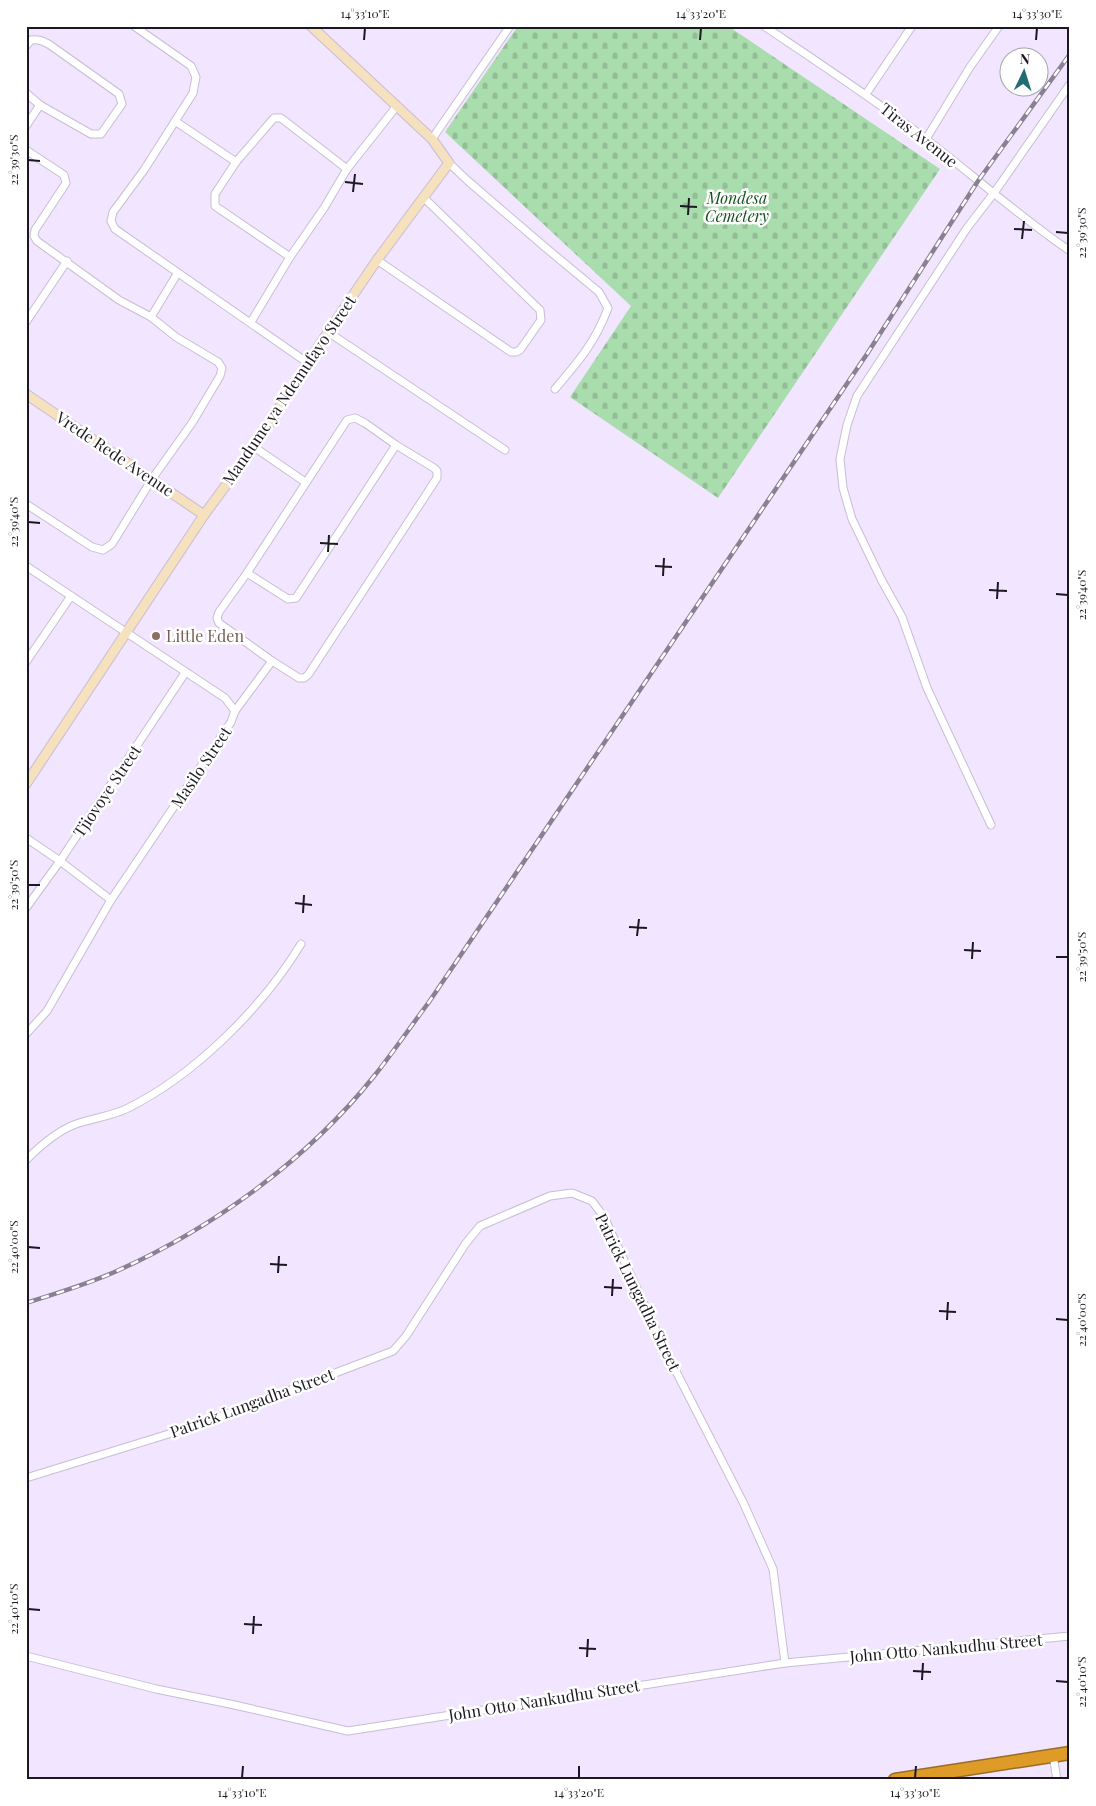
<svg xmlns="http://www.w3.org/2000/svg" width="1096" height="1806" font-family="'Playfair Display',serif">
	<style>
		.cemetery { fill: url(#cemetery-stones) }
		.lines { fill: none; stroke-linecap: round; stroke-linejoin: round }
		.street-casing { stroke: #c8bdd5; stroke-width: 9 }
		.secondary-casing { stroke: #c8bdd5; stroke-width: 11 }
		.highway-casing { stroke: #9a6d26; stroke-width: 15 }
		.street { stroke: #fff; stroke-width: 7 }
		.secondary { stroke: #f5e1be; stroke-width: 9 }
		.highway { stroke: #de9b28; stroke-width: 12 }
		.rail-casing { stroke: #898192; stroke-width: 4.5 }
		.rail { stroke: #fff; stroke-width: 2.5; stroke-dasharray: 8; stroke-linecap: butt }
		.ticks { fill: none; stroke: #1c1821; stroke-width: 2 }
		.education-dot { fill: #8d6e63; stroke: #fff; stroke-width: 2 }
		.labels { text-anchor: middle; stroke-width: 5; stroke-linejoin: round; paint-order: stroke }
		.street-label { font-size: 16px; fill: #1c1821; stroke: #fff }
		.park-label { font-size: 16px; font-style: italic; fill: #16501f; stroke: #fff }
		.education-label { font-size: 16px; fill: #785e54; stroke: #fff; text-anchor: start }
		.neatline { fill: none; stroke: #1c1821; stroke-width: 2 }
		.ticks-label { font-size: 12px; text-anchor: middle; fill: #1c1821 }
	</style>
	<defs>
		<pattern id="cemetery-stones" width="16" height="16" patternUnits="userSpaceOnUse" patternTransform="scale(1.25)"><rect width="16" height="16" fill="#aaddad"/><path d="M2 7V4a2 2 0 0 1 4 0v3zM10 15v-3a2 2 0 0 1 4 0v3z" fill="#92bd95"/></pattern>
	</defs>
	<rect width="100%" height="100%" fill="#f1e5ff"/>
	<polygon class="cemetery" points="518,26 728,26 940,169 718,498 570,397 631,306 445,132"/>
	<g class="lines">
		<defs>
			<g id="street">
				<polyline points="134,26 191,66 196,77 193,93 144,170 113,212 111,221 115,229 308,363"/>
				<path d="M764 26C819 63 874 99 926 139 974 176 1020 217 1070 251"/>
				<path d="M26 46 31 40C39 39 43 41 50 45L119 94 122 104 101 134H91L40 105 26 93"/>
				<polyline points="866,94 912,26"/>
				<polyline points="175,121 236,162"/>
				<polyline points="26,126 40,105"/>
				<polyline points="432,139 510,26"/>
				<polyline points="926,139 970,67 999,26"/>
				<polyline points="26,150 64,175 66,183 35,230 34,236 37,241 119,300 151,317 176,337 218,362 222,368 220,376 192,423 152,479 112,544 103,550 92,547 26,504"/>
				<path d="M449 163 468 181 546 248 599 292 608 308C595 343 578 362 555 389"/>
				<polyline points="290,257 215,206 215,194 236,162 274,118 281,118 347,169"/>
				<polyline points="377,260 511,352 516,352 520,350 541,320 540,310 423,197"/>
				<polyline points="151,317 177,274"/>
				<polyline points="26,322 67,261"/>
				<polyline points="251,322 290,257 324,208 347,169 396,107"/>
				<polyline points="328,332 505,450"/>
				<polygon points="355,418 365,423 396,445 434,468 437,471 437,478 308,675 304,678 299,678 272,661 219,623 217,618 219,612 247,573 347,420"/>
				<polyline points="254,447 305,482"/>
				<polyline points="26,566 225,698 235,711 231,722 111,900 47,1011 26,1034"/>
				<polyline points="247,573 288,599 296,598 396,445"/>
				<polyline points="26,662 71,596"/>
				<polyline points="235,711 272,661"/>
				<polyline points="991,825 927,688 902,617 881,579 852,519 843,488 840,459 847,425 857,396 967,228 994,193 1070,84"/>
				<polyline points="26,838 60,861 111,900"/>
				<polyline points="26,908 60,861 185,673"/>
				<path d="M26 1160C41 1145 59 1129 79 1123 94 1118 111 1116 126 1109 194 1076 262 1008 301 944"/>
				<polyline points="26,1478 201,1424 393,1351 406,1336 466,1243 480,1226 550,1196 572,1193 592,1201 604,1217 666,1352 743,1502 773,1569 785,1663"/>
				<polyline points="26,1656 156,1689 230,1704 348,1731 785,1663 1070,1636"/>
				<polyline points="1053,1755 1057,1780"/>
			</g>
			<g id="secondary">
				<polyline points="26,394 204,515"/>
				<polyline points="26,784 204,515 254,447 328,332 377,260 449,163 432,139 311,26"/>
			</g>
			<polyline id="highway" points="895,1780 1070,1753"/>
		</defs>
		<use href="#street" class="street-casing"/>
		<use href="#secondary" class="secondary-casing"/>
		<use href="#highway" class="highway-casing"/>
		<use href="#street" class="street"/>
		<use href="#secondary" class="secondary"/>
		<use href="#highway" class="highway"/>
		<defs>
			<path id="rail" d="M26 1303C57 1293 89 1284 119 1270 216 1226 308 1159 375 1075 394 1051 411 1026 429 1002L867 354 978 181 1070 54"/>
		</defs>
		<use href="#rail" class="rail-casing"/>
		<use href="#rail" class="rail"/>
	</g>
	<path class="ticks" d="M364 40 365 28M700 40 701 28M1036 40 1037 28M28 160 40 161M345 182 363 184M353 192 355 174M680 206 697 207M688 215 689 198M1014 229 1032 230M1056 232 1068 233M1022 239 1024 221M28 522 40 523M320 543 338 544M328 552 329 535M655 566 672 567M663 576 664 558M989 590 1007 591M1056 594 1068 595M997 599 998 582M28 885H40M295 903 312 905M303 913 304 895M629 927 647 928M637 936 639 919M964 950 981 951M1056 957H1068M972 959 973 942M28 1247 40 1248M270 1264 287 1265M278 1273 279 1256M604 1287 622 1288M612 1296 613 1279M939 1311 956 1312M1056 1319 1068 1320M947 1320 948 1302M28 1609 40 1610M244 1624 262 1625M253 1634 254 1616M579 1648 596 1649M587 1657 588 1639M913 1671 931 1672M922 1680 923 1663M1056 1681 1068 1682M242 1778 243 1766M579 1778V1766M915 1778 916 1766"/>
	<circle class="education-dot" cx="156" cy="636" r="5"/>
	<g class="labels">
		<g class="street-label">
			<text transform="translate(919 135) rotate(38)" y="6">Tiras Avenue</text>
			<text transform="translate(289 390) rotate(-56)" y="6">Mandume ya Ndemufayo Street</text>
			<text transform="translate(115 454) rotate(34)" y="6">Vrede Rede Avenue</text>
			<text transform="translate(201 767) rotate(-56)" y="6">Masilo Street</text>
			<text transform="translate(107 791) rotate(-56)" y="6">Tjiovoye Street</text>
			<text transform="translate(638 1292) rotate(64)" y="6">Patrick Lungadha Street</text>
			<text transform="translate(252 1403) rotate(-20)" y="6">Patrick Lungadha Street</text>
			<text transform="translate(946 1648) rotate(-5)" y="6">John Otto Nankudhu Street</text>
			<text transform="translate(544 1700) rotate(-9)" y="6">John Otto Nankudhu Street</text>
		</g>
		<g class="park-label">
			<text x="737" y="204">Mondesa<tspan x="737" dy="18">Cemetery</tspan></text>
		</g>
		<g class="education-label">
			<text x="166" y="642">Little Eden</text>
		</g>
	</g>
	<rect width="1096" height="1806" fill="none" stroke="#ffffff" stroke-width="55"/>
	<g transform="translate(1024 72) rotate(4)"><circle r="24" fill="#ffffff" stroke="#a4a3a6"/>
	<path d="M0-4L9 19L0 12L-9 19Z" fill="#226d73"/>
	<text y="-8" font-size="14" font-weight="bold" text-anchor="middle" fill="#1c1821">N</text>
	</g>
	<rect x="28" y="28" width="1040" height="1750" class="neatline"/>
	<g class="ticks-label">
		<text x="365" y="18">14°33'10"E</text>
		<text x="701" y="18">14°33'20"E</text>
		<text x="1037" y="18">14°33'30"E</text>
		<text transform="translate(14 160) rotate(-90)" y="4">22°39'30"S</text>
		<text transform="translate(1082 233) rotate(-90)" y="4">22°39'30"S</text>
		<text transform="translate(14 522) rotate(-90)" y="4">22°39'40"S</text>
		<text transform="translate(1082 595) rotate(-90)" y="4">22°39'40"S</text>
		<text transform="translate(14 885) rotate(-90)" y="4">22°39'50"S</text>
		<text transform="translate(1082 957) rotate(-90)" y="4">22°39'50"S</text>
		<text transform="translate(14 1247) rotate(-90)" y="4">22°40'00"S</text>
		<text transform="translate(1082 1320) rotate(-90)" y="4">22°40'00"S</text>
		<text transform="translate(14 1609) rotate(-90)" y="4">22°40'10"S</text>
		<text transform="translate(1082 1682) rotate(-90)" y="4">22°40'10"S</text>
		<text x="242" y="1797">14°33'10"E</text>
		<text x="579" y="1797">14°33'20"E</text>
		<text x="915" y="1797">14°33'30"E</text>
	</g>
</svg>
